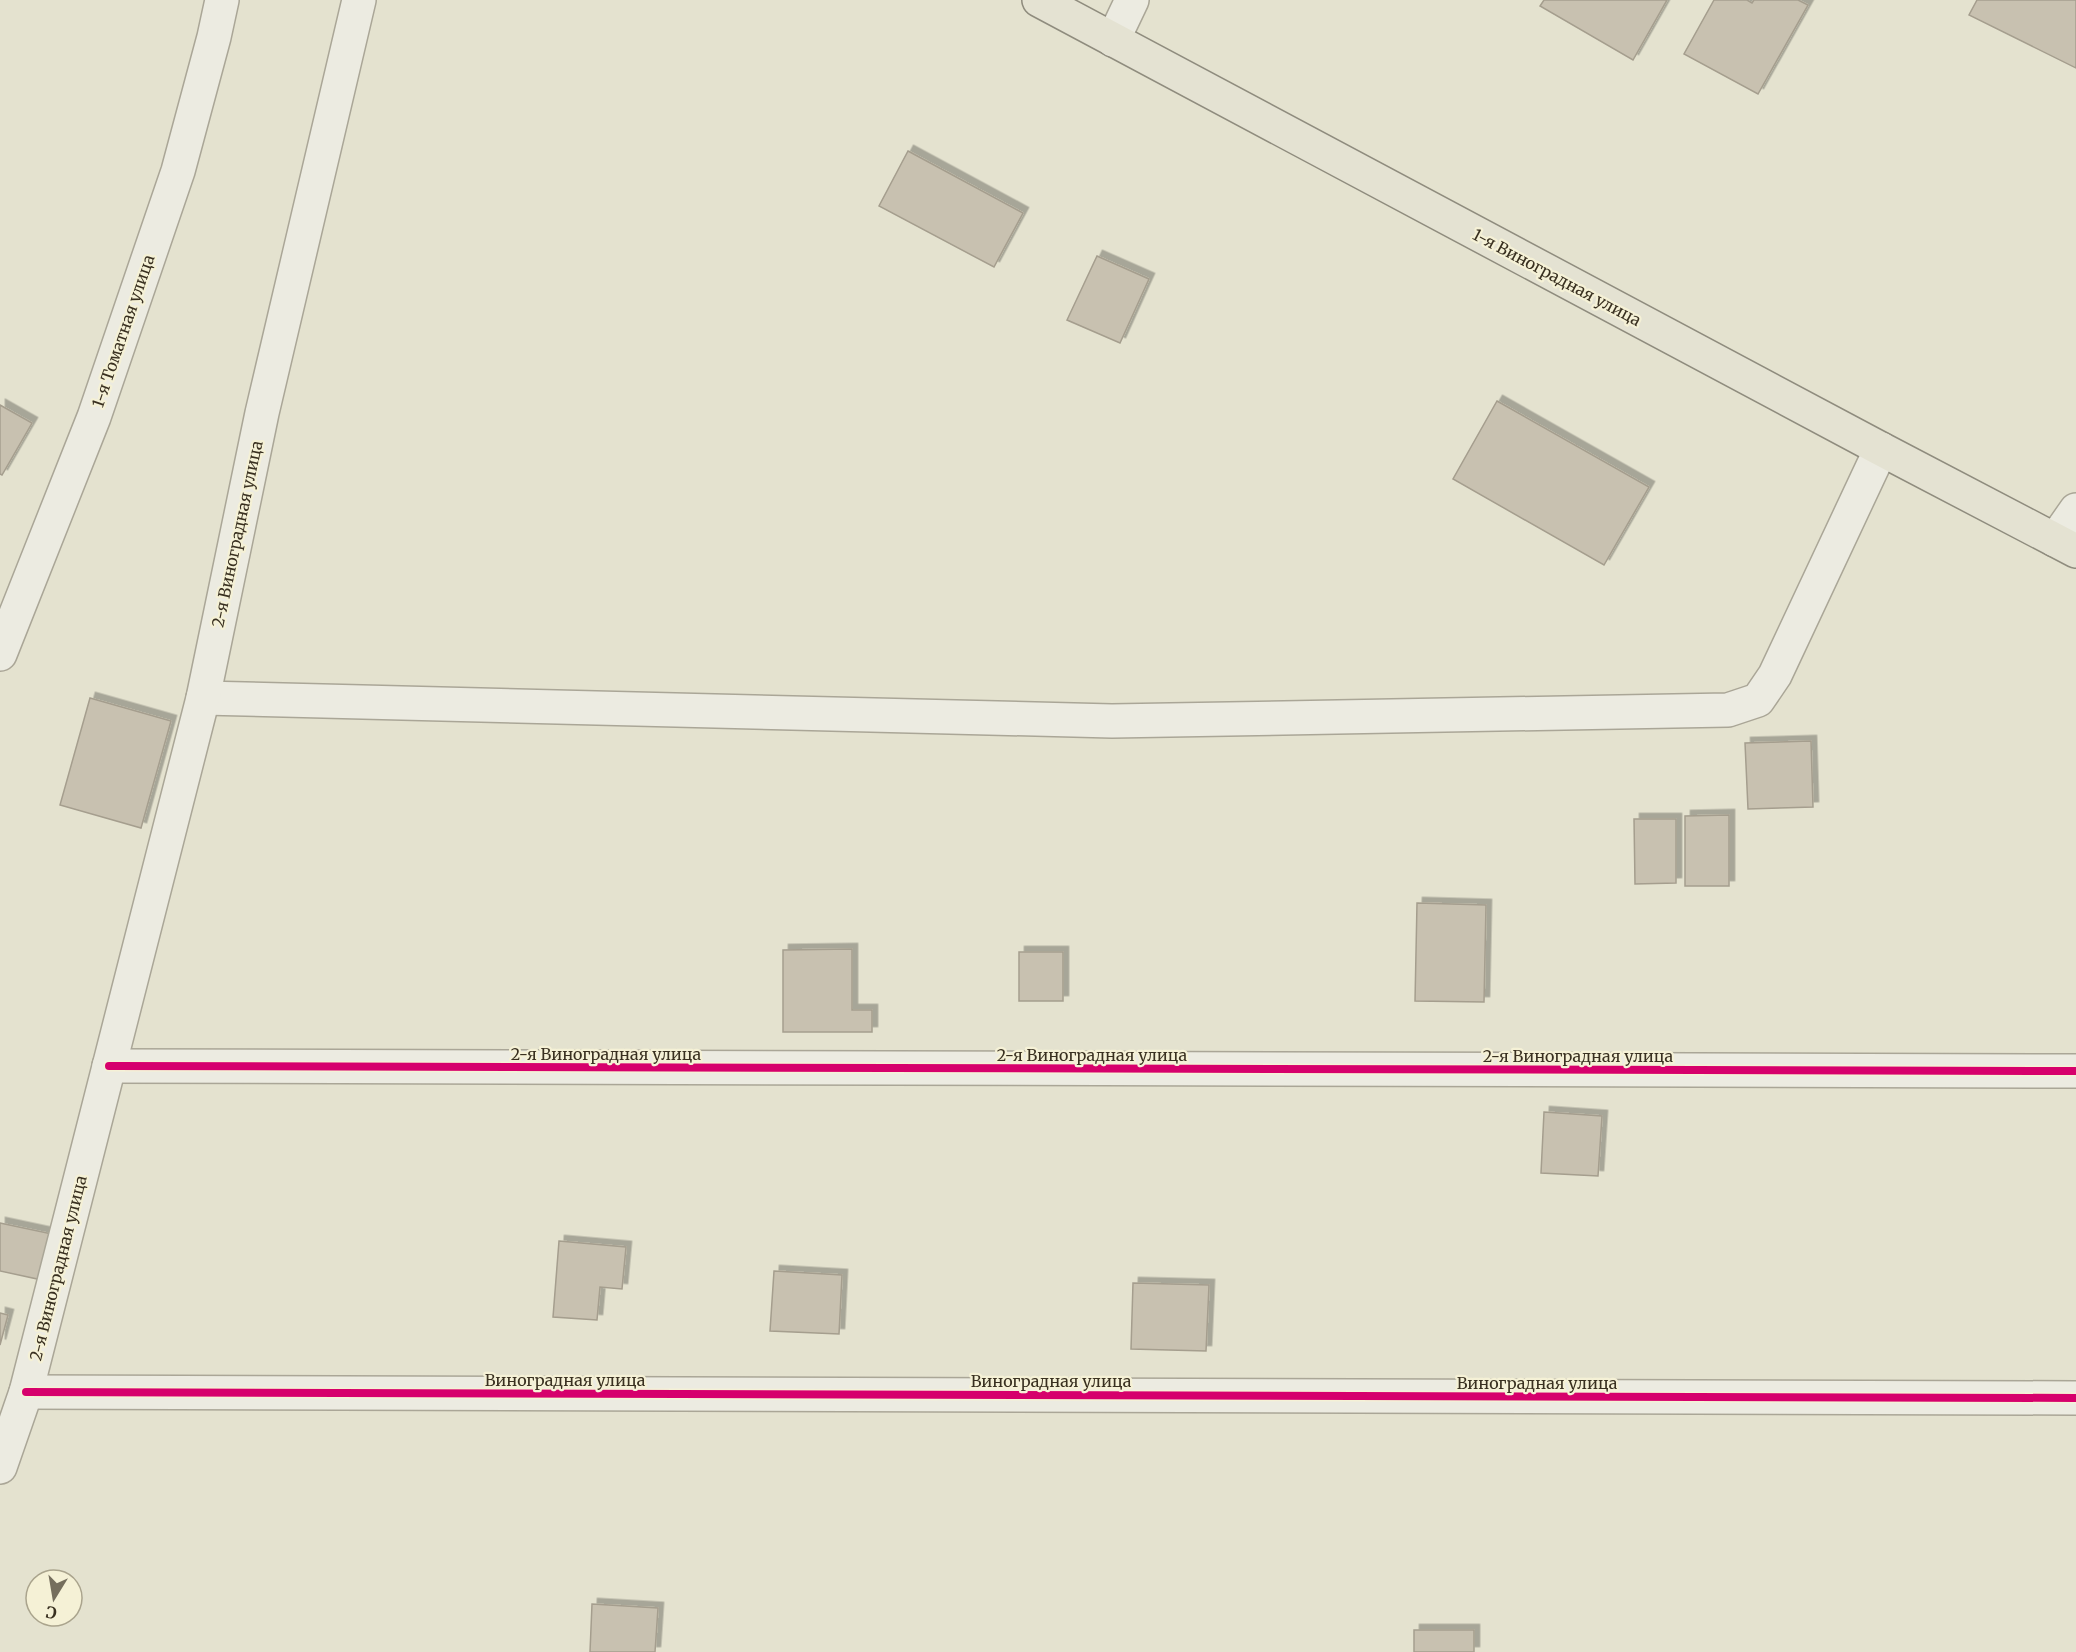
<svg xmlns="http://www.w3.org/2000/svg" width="2076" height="1652" font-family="Merriweather,serif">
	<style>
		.building { fill: #c8c1b0; stroke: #a59e8e; stroke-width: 1.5; filter: url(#shadow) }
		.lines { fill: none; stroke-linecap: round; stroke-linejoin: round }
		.minor-casing { stroke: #aaa697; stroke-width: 36 }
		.major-casing { stroke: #8f8c7e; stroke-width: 36 }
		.minor { stroke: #ecebe1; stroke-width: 33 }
		.major { stroke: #e4e2d2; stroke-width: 33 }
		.cycleway-casing { stroke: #f5f1d6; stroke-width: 11 }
		.cycleway { stroke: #d6006c; stroke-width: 8 }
		.labels { text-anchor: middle; stroke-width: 4.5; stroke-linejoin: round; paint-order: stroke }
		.street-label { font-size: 16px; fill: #393020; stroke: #f5f1d6 }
	</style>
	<defs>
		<filter id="shadow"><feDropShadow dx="5.5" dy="-5.5" stdDeviation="0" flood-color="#0004"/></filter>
	</defs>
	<rect width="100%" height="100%" fill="#e4e2cf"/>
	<g class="building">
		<polygon points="1544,0 1667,0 1633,60 1540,6"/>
		<polygon points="1714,0 1747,0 1752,3 1754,0 1798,0 1808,5 1758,94 1684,54"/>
		<polygon points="1977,0 2076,0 2076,68 1969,15"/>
		<polygon points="908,151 1023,213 994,267 879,206"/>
		<polygon points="1097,256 1149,279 1120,343 1067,320"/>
		<polygon points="1497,401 1649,487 1604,565 1453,479"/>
		<polygon points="0,405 32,423 2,475 0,474"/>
		<polygon points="90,698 171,721 141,828 60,805"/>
		<polygon points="1811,741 1813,807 1748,809 1745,743"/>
		<polygon points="1729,815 1729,886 1685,886 1685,816"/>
		<polygon points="1634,819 1676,819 1676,883 1635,884"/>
		<polygon points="1417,903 1486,905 1484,1002 1415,1001"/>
		<polygon points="852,949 852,1010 872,1010 872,1032 783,1032 783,950"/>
		<rect x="1019" y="952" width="44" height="49"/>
		<polygon points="1544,1112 1602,1116 1598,1176 1541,1173"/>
		<polygon points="0,1223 52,1234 42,1280 0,1271"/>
		<polygon points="559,1241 626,1247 622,1289 600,1287 597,1320 553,1317"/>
		<polygon points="774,1271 842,1275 839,1334 770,1331"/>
		<polygon points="1133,1283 1209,1285 1206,1351 1131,1349"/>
		<polygon points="0,1313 8,1315 0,1345"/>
		<polygon points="592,1604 658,1608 655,1652 590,1652"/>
		<rect x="1414" y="1630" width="60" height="22"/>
	</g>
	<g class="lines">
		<defs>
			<g id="minor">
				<polyline points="1113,40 1132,0"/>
				<polyline points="2055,540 2076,510"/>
				<polyline points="0,654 94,417 178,171 214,37 222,0"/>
				<polyline points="203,698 1112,721 1728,710 1758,700 1775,675 1881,449"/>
				<polyline points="109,1066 2076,1071"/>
				<polyline points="26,1392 2076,1398"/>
				<polyline points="0,1467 26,1392 203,698 262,413 359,0"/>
			</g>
			<polyline id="major" points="1039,0 1881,449 2076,551"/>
		</defs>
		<use href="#minor" class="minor-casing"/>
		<use href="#major" class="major-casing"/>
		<use href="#minor" class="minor"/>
		<use href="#major" class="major"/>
		<defs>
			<g id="cycleway">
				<polyline points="109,1066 2076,1071"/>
				<polyline points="26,1392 2076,1398"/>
			</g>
		</defs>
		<use href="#cycleway" class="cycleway-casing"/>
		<use href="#cycleway" class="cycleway"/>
	</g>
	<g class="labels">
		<g class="street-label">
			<text transform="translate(1557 277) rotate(28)" y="6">1-я Виноградная улица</text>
			<text transform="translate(123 331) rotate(-71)" y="6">1-я Томатная улица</text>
			<text transform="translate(237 534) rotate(-78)" y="6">2-я Виноградная улица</text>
			<text x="606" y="1060">2-я Виноградная улица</text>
			<text x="1092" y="1061">2-я Виноградная улица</text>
			<text x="1578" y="1062">2-я Виноградная улица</text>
			<text transform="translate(58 1268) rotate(-76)" y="6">2-я Виноградная улица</text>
			<text x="565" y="1386">Виноградная улица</text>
			<text x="1051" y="1387">Виноградная улица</text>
			<text x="1537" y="1389">Виноградная улица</text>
		</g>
	</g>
	<g transform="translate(54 1598) rotate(191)"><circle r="28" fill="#f5f1d6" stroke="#aaa48d" stroke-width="1.5"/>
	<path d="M0-4.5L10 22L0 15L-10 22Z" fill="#756e5d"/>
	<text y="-9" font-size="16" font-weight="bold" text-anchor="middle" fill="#393020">С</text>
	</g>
</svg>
